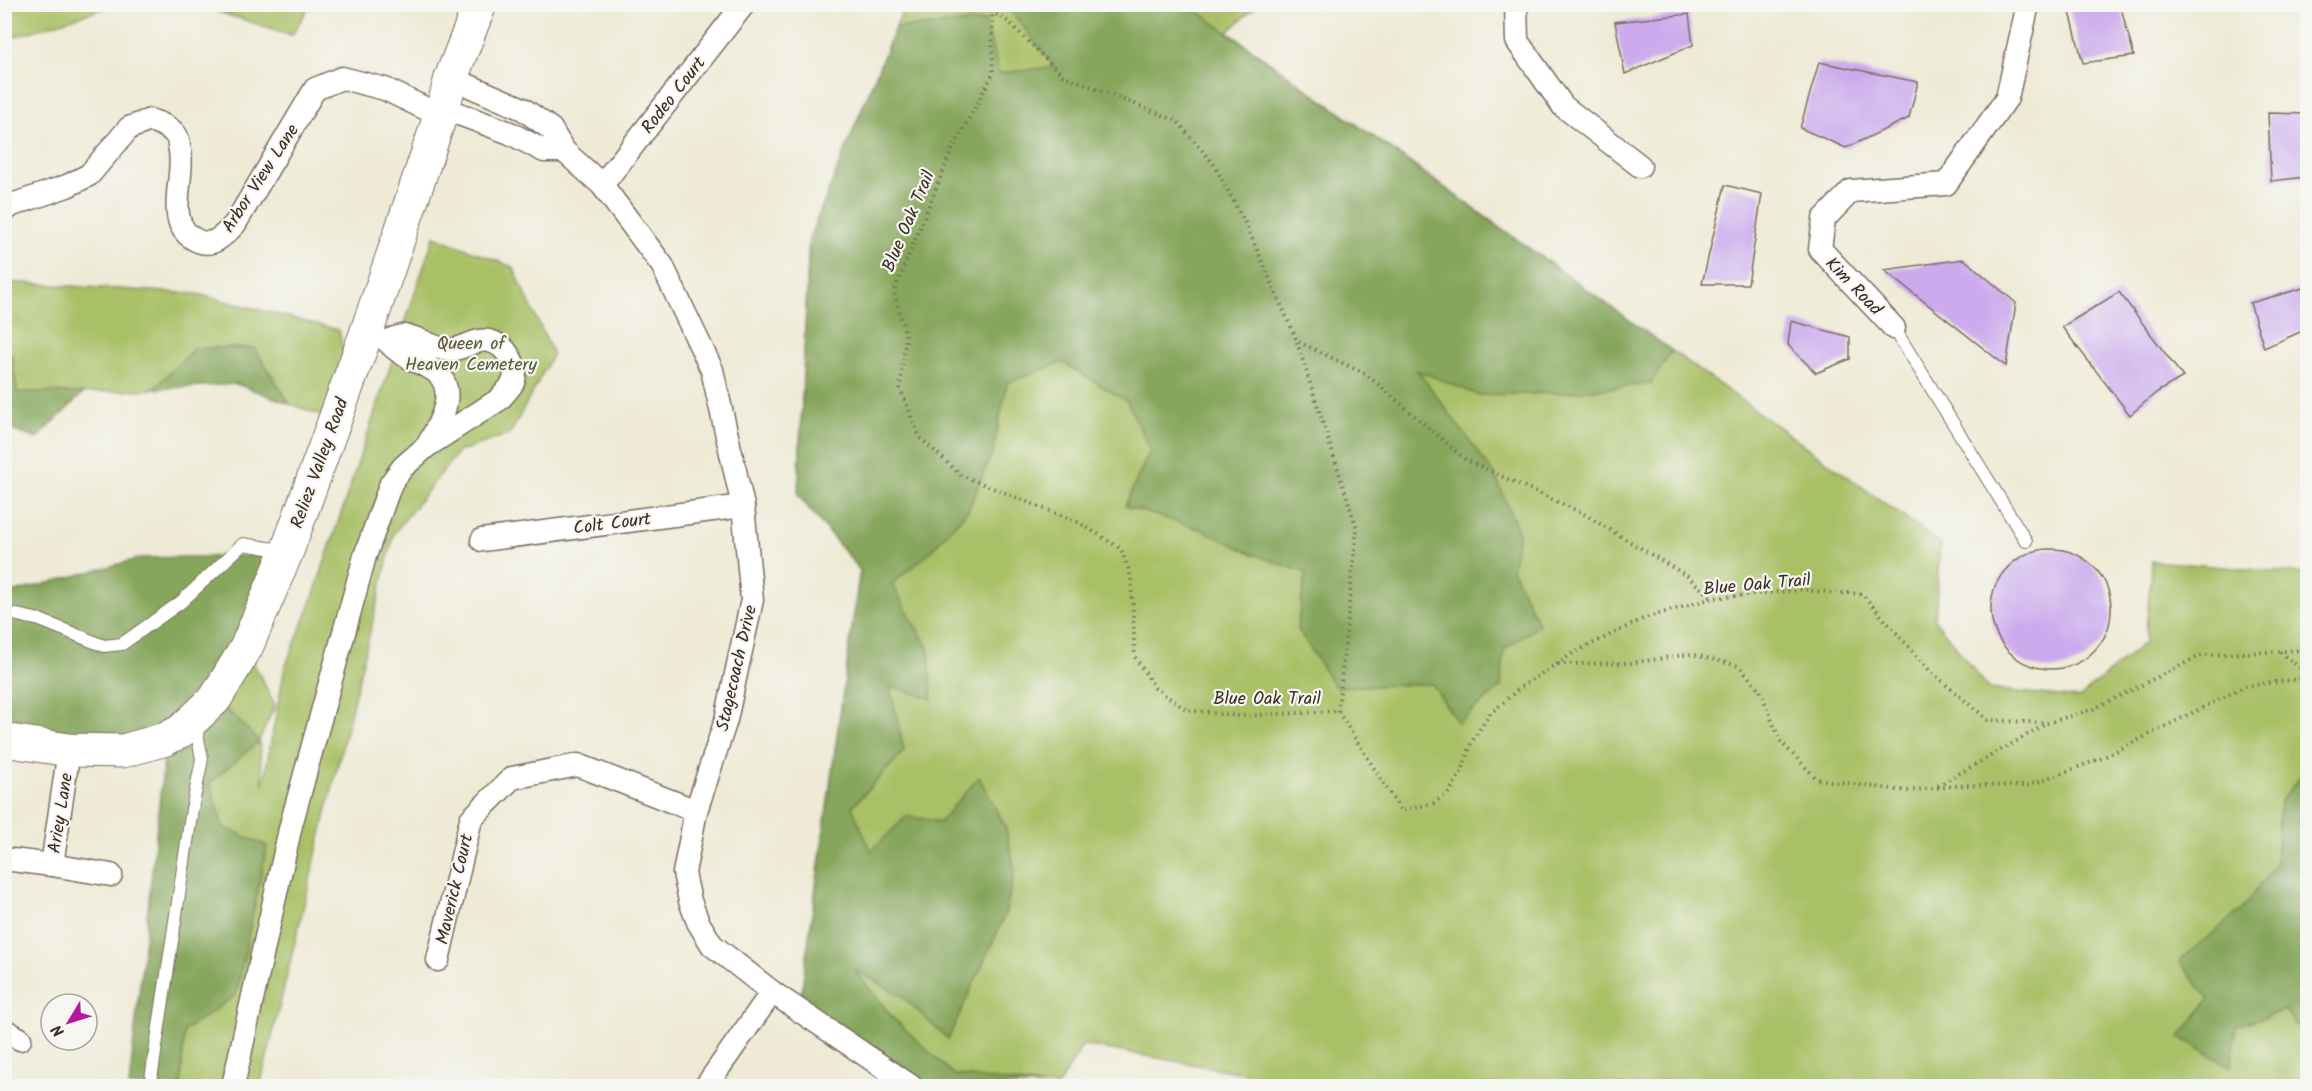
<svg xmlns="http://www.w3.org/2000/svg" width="2312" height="1091" font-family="Kalam,sans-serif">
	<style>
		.green { fill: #a9c066; stroke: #727542; stroke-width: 1.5 }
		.forest { fill: #86a65b; stroke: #60683c; stroke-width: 1.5 }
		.building { fill: #cbaaed }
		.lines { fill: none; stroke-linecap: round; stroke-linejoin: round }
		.service-casing { stroke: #7a6d5e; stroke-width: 14 }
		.minor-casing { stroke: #7a6d5e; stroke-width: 25 }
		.secondary-casing { stroke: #7a6d5e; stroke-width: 35 }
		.path { stroke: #7a6d5e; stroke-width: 4; stroke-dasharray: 1.5 4.5; stroke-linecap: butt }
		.service { stroke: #fff; stroke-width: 12 }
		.minor { stroke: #fff; stroke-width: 22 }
		.secondary { stroke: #fff; stroke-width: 33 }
		.labels { text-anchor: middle; stroke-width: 4.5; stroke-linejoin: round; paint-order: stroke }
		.street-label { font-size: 18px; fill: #3b2a1e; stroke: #f6f6f2 }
		.park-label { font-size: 18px; fill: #5c5734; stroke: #f6f6f2 }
	</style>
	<rect width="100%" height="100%" fill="#f6f6f2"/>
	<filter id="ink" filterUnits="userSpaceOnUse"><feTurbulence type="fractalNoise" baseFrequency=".0167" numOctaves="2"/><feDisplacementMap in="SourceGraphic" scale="12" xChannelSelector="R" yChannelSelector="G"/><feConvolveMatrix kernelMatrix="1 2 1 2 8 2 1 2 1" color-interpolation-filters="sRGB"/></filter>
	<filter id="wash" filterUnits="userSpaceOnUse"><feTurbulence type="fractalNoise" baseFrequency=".008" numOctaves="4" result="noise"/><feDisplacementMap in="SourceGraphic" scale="24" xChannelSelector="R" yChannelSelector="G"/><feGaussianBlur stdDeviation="1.35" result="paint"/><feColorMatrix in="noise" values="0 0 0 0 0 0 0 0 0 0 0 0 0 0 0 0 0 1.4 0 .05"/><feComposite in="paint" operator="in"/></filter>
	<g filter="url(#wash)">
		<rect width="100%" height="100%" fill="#eeead5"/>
		<g class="green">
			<polygon points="5,4 114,4 114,5 5,40"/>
			<polygon points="196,5 310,5 292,35"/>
			<polygon points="905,5 1257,5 1228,32 1940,543 1935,620 1989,689 2079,698 2145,642 2152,561 2307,574 2307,1086 1318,1086 1083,1045 1058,1086 911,1086 799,1010 860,570 798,495 809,239"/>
			<polygon points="434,236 513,267 553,354 510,434 458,452 394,533 260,1086 184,1086 181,1085 184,1031 221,1005 252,840 223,828 210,783 215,699 246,648 275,705 259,741 263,784 285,667 310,606"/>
			<polygon points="5,282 197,294 339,330 349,378 334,420 290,404 254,348 194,349 154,389 83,393 17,392 12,355 5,347"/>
		</g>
		<g class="forest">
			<polygon points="1011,5 1189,5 1672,351 1650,384 1563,393 1478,395 1417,370 1495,475 1519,533 1512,569 1539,625 1504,650 1501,687 1458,723 1432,684 1335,687 1297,628 1306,573 1250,553 1203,530 1125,506 1150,450 1127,401 1062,362 1007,383 993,451 968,510 929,553 892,584 929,650 932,699 890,686 904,751 852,807 871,851 907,816 940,822 979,777 1005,826 1015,871 1005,915 948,1039 902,996 854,969 892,1017 954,1075 1042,1086 911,1086 799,1010 860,570 798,495 809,239 895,28 985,21 999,73 1054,67 1012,12"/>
			<polygon points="5,347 12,355 17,392 83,393 37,439 5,428"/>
			<polygon points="194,348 254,348 290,404 237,384 154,389"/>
			<polygon points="286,555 216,699 259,741 210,783 223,827 267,846 236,995 184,1031 181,1085 184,1086 129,1086 166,740 5,740 4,595 141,558"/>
			<polygon points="2307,769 2307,1039 2285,1010 2236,1026 2231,1067 2180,1037 2209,999 2179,961 2241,910 2276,863 2280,801"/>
		</g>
		<g id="blocks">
			<g class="building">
				<polygon points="2068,4 2120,4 2134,56 2083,63"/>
				<polygon points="1689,14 1693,45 1625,74 1615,22"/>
				<polygon points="1819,62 1918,82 1909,118 1846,148 1800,128"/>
				<polygon points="2268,113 2307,114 2307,177 2271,181"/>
				<polygon points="1725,185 1762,194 1748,284 1702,284"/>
				<polygon points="1964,259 2016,303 2006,366 1884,270"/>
				<polygon points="2307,287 2307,329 2264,348 2250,303"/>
				<polygon points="2119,292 2183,377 2157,392 2130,415 2062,327"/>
				<polygon points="1791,321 1850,337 1850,359 1816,373 1788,345"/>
				<circle cx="2051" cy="609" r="60"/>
			</g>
		</g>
	</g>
	<g filter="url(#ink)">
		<use href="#blocks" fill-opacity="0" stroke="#7a6d5e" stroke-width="1.5"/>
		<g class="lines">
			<defs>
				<g id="service">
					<polyline points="1894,328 2026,541"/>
					<polyline points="4,612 40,620 104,646 122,644 181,602 243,544 286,551"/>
					<polyline points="150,1086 192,809 202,759 195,723"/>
				</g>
				<g id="minor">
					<polyline points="1516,4 1517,41 1563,106 1640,166"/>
					<polyline points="443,108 510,133 544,151 564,151 551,129 523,109 451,78"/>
					<polyline points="564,151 602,185 662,265 712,370 743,506 752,600 726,720 696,811 684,873 690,901 698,922 712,945 772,992 911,1086"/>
					<polyline points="602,185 744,4"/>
					<path d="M4 211 12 205 67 186 89 175 129 128 150 120C160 124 172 127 177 137 179 141 179 147 180 151 185 181 163 224 196 240 213 249 225 234 235 224L315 89 342 78 385 89 441 116"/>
					<polyline points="1894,328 1820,249 1824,219 1851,191 1946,184 2007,98 2028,4"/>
					<polyline points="482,540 743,506"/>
					<polyline points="4,859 52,865 69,750"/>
					<polyline points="52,865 111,875"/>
					<polyline points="438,960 471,819 512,778 578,765 696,811"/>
					<polyline points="4,1030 20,1039"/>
					<path d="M233 1086 291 825 365 556 391 483 403 467 427 446 500 399C504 393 512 387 514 380 518 364 505 344 489 341 475 338 462 350 449 350 433 349 420 337 405 336 399 336 392 339 387 341 402 357 411 358 430 368 462 385 440 424 427 446"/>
					<polyline points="706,1086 772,992"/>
				</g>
				<polyline id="secondary" points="4,740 69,750 123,751 166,739 181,731 215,699 246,648 287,551 366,334 443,108 451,78 480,4"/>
			</defs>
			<use href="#service" class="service-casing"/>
			<use href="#minor" class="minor-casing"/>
			<use href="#secondary" class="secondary-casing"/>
			<g class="path">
				<polyline points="989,4 992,17 993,74 951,152 894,291 906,336 900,388 920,438 961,475 1080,523 1121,549 1131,576 1135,657 1155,688 1187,710 1240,716 1338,711 1401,811 1433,803 1448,794 1462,771 1472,741 1490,714 1521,687 1575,652 1645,618 1713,598 1800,590 1862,594 1930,671 1988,720 2047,723 2093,709 2202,655 2308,650"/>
				<polyline points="991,11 1010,23 1062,75 1177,121 1213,163 1245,223 1297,341 1367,375 1466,460 1582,513 1687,576 1712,598"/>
				<polyline points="1297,342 1357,529 1338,711"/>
				<polyline points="2280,652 2308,674"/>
				<polyline points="1558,664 1631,663 1691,654 1739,666 1760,690 1780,741 1817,779 1907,791 1964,785 2026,786 2100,759 2246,686 2308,678"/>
				<polyline points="1938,786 2046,724"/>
			</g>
			<use href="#service" class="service"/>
			<use href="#minor" class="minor"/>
			<use href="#secondary" class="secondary"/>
		</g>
	</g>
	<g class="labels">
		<g class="street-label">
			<text transform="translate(673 95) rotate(-52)" y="6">Rodeo Court</text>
			<text transform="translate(260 178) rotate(-57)" y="6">Arbor View Lane</text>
			<text transform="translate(908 221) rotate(-67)" y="6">Blue Oak Trail</text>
			<text transform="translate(1854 286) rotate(46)" y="6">Kim Road</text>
			<text transform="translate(319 463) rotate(-70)" y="6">Reliez Valley Road</text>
			<text transform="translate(612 523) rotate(-7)" y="6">Colt Court</text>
			<text transform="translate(1757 584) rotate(-5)" y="6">Blue Oak Trail</text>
			<text transform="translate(736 668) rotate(-77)" y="6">Stagecoach Drive</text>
			<text x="1267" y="704">Blue Oak Trail</text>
			<text transform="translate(60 813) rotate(-81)" y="6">Ariey Lane</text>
			<text transform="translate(454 889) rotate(-77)" y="6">Maverick Court</text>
		</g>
		<g class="park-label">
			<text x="471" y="349">Queen of<tspan x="471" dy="21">Heaven Cemetery</tspan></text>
		</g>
	</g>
	<rect width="2312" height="1091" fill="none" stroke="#f6f6f2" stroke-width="24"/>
	<g transform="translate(69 1022) rotate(232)"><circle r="28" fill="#f6f6f2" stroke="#aba49d" stroke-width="1.5"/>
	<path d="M0-4.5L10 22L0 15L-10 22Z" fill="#b5179e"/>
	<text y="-9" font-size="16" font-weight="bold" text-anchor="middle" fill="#3b2a1e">N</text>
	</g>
</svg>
